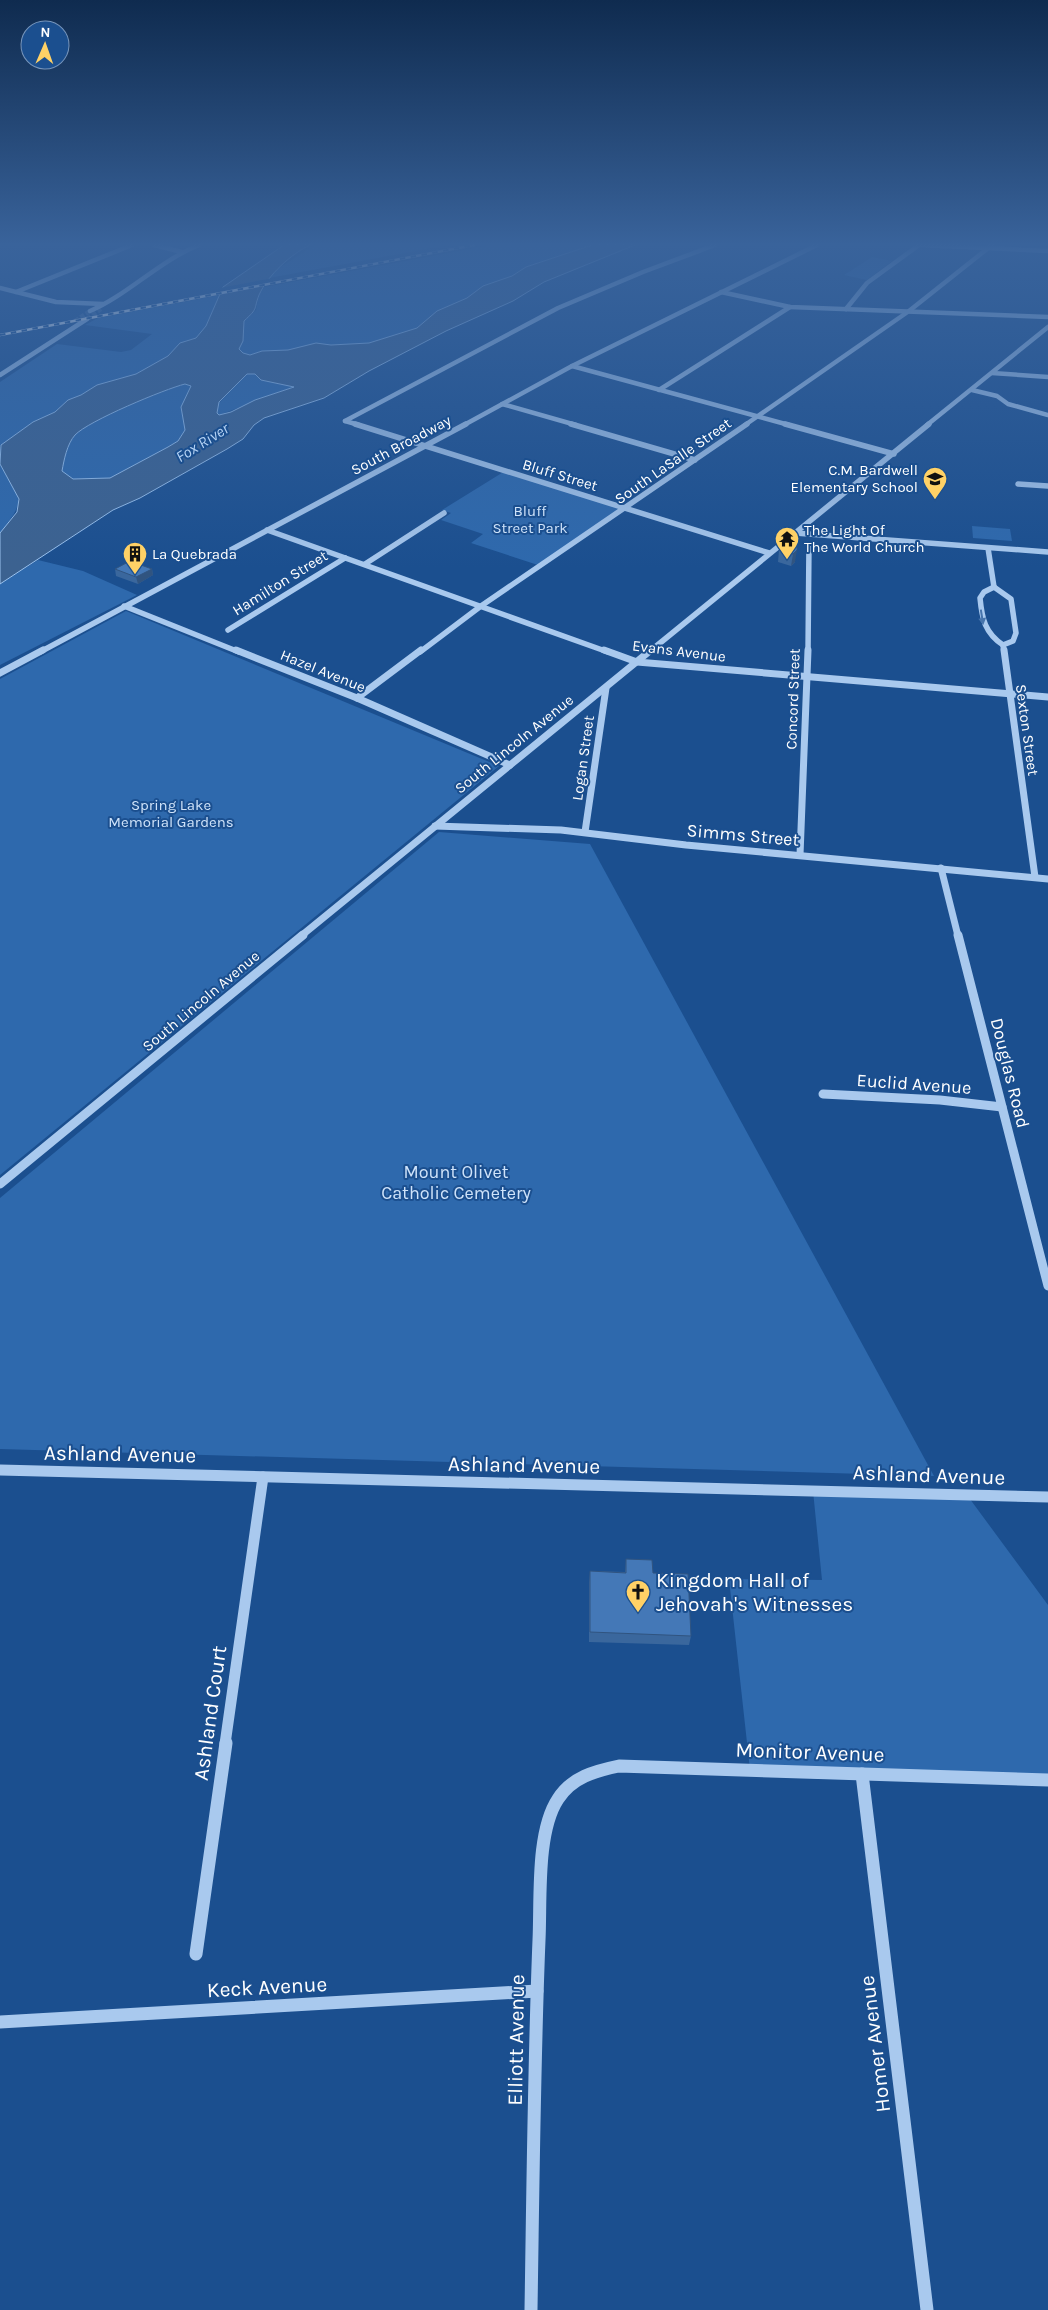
<svg xmlns="http://www.w3.org/2000/svg" width="1048" height="2310" font-family="Karla,sans-serif">
	<style>
		.green { fill: #2e69ad }
		.water { fill: #3c6290; stroke: #9cc4f0; fill-rule: evenodd }
		.pier { fill: #1b4f8f }
		.lines { fill: none; stroke-linecap: round; stroke-linejoin: round }
		.minor-tunnel { stroke: #3d69a0; stroke-width: 4.5; stroke-dasharray: 4.5 2; stroke-linecap: butt }
		.minor-far5 { stroke: #a9c9ee; stroke-width: 4.5 }
		.minor-far4 { stroke: #a9c9ee; stroke-width: 5.5 }
		.minor-far3 { stroke: #a9c9ee; stroke-width: 7 }
		.minor-far2 { stroke: #a9c9ee; stroke-width: 9 }
		.minor-far1 { stroke: #a9c9ee; stroke-width: 11 }
		.minor { stroke: #a9c9ee; stroke-width: 13 }
		.rail-casing { stroke: #fff; stroke-width: 2.5 }
		.rail { stroke: #1b4f8f; stroke-width: 2; stroke-dasharray: 5.5; stroke-linecap: butt }
		.wall { fill: #3a679d }
		.shaded-wall { fill: #305480 }
		.building { fill: #4478b7; stroke: #305480 }
		.oneway { fill: #4674ac }
		.labels { text-anchor: middle; stroke-width: 4; stroke-linejoin: round; paint-order: stroke }
		.far-street-label { font-size: 15px; fill: #fff; stroke: #1b4f8f }
		.far-poi-label { font-size: 15px; fill: #fff; stroke: #1b4f8f; text-anchor: start }
		.far-park-label { font-size: 15px; fill: #cfe3fa; stroke: #1b4f8f }
		.far-water-label { font-size: 16px; font-style: italic; fill: #b5d3f5; stroke: #1b4f8f }
		.street-label { font-size: 18px; fill: #fff; stroke: #1b4f8f }
		.park-label { font-size: 18px; fill: #cfe3fa; stroke: #1b4f8f }
		.near-street-label { font-size: 21px; fill: #fff; stroke: #1b4f8f }
		.near-poi-label { font-size: 21px; fill: #fff; stroke: #1b4f8f; text-anchor: start }
	</style>
	<rect width="100%" height="100%" fill="#1b4f8f"/>
	<g class="green">
		<polygon points="315,245 448,245 269,278 276,270"/>
		<polygon points="492,245 592,245 526,267 512,276 483,286 467,298 437,311 417,328 369,343 331,345 316,343 288,350 262,351 250,355 243,353 239,349 243,340 244,321 256,310 259,295 264,287"/>
		<polygon points="872,257 892,261 867,280 844,275"/>
		<polygon points="220,295 206,326 196,338 185,341 168,356 136,374 97,385 81,395 68,400 55,412 33,422 0,446 0,382 57,344 121,352 131,350 152,334 85,325 98,318"/>
		<polygon points="247,374 255,374 261,380 294,387 219,415 217,413 219,403"/>
		<path d="M185 384 191 386 181 407 185 430 178 441 168 447 110 478 73 479 62 472C64 460 67 444 75 435 88 421 165 389 185 384Z"/>
		<path d="M0 464C21 500 27 499 0 533Z"/>
		<polygon points="505,471 627,508 541,566 471,543 483,534 441,520 451,513 442,510"/>
		<polygon points="972,526 1010,529 1012,541 973,538"/>
		<polygon points="38,560 83,571 137,595 0,665 0,584"/>
		<polygon points="126,611 499,766 0,1175 0,679"/>
		<polygon points="439,832 590,844 934,1476 0,1449 0,1198"/>
		<polygon points="813,1491 967,1495 1048,1605 1048,1779 750,1770 729,1579 822,1580"/>
	</g>
	<path class="water" d="M284 245H310C291 254 268 275 259 295 253 311 259 307 244 321L243 341 239 349 243 353 250 355 262 351 288 350 316 343 331 345 369 343 417 328 437 311 467 298 483 286 512 276 526 267 592 245H635L544 282 513 301 446 331 369 371 324 398 264 418 254 425 243 439 227 449 140 498 113 510 0 584V533L17 512 19 499 0 464 1 445 33 422 55 412 68 400 81 395 97 385 136 374 168 356 180 343 196 338 206 326 223 287ZM247 374H255L261 380 294 387 255 400 231 412 219 415 217 413 219 402ZM185 384 191 386 181 407 185 430 178 441 168 447 110 478 73 479 62 471C64 460 67 444 75 435 88 421 165 389 185 384Z"/>
	<polygon class="pier" points="273,278 268,284 217,294 220,288"/>
	<g class="lines">
		<g class="minor-tunnel">
			<polyline points="87,319 101,309"/>
			<polyline points="75,321 90,311"/>
		</g>
		<g class="minor-far5">
			<polyline points="154,245 182,252"/>
			<polyline points="920,245 1048,251"/>
			<polyline points="0,288 56,302 103,304"/>
			<polyline points="16,292 132,245"/>
			<polyline points="721,292 790,307 1048,317"/>
			<polyline points="846,309 867,283 919,245"/>
			<path d="M90 311C129 294 159 261 199 245"/>
			<polyline points="572,366 789,425"/>
			<polyline points="992,373 1048,377"/>
			<polyline points="0,375 87,319"/>
			<polyline points="659,390 790,307"/>
			<polyline points="972,390 997,396 1008,404 1048,415"/>
			<polyline points="502,404 576,425"/>
			<polyline points="345,421 359,425"/>
			<polyline points="345,421 558,308 643,272 715,245"/>
			<polyline points="464,425 572,366 817,245"/>
			<polyline points="745,425 909,311 992,245"/>
			<polyline points="927,425 1048,327"/>
		</g>
		<g class="minor-far4">
			<polyline points="355,424 769,553"/>
			<polyline points="571,424 695,460"/>
			<polyline points="785,424 894,454"/>
			<polyline points="1018,484 1048,486"/>
			<polyline points="267,530 608,652"/>
			<polyline points="795,533 1048,552"/>
			<polyline points="988,548 994,587"/>
			<polyline points="365,564 444,513"/>
			<path d="M994 587 984 592 980 598C982 619 985 633 1003 645"/>
			<polyline points="994,587 1011,599 1016,633 1013,641 1003,645"/>
			<polyline points="124,606 239,652"/>
			<polyline points="228,630 345,558"/>
			<polyline points="1003,645 1004,652"/>
			<polyline points="40,652 466,424"/>
			<polyline points="420,652 481,606 747,424"/>
			<polyline points="649,652 929,424"/>
			<polyline points="808,652 809,544"/>
		</g>
		<g class="minor-far3">
			<polyline points="236,650 357,698 510,765"/>
			<polyline points="604,650 637,662 1048,697"/>
			<polyline points="1004,650 1035,877"/>
			<polyline points="0,673 43,650"/>
			<polyline points="357,698 421,650"/>
			<polyline points="435,826 561,830 686,845 1048,879"/>
			<polyline points="585,832 606,688"/>
			<polyline points="800,855 808,650"/>
			<polyline points="941,868 958,936"/>
			<polyline points="301,936 651,650"/>
		</g>
		<g class="minor-far2">
			<polyline points="958,935 1048,1286"/>
			<polyline points="823,1094 940,1100 1002,1107"/>
			<polyline points="0,1184 303,935"/>
		</g>
		<g class="minor-far1">
			<polyline points="0,1470 1048,1497"/>
			<polyline points="225,1744 263,1477"/>
		</g>
		<g class="minor">
			<polyline points="862,1774 927,2310"/>
			<polyline points="196,1954 226,1743"/>
			<polyline points="0,2022 537,1991"/>
			<path d="M531 2310C533 2187 534 2063 539 1940 541 1900 536 1832 558 1799 572 1777 595 1771 619 1766L1048 1780"/>
		</g>
		<defs>
			<polyline id="rail" points="0,335 474,245"/>
		</defs>
		<use href="#rail" class="rail-casing"/>
		<use href="#rail" class="rail"/>
	</g>
	<g class="wall">
		<polygon points="790,539 795,562 791,566 778,562 779,550 782,548 782,545"/>
		<polygon points="115,569 152,569 153,575 138,584 116,576"/>
		<polygon points="626,1559 653,1573 691,1636 689,1645 589,1642 589,1582 590,1571 625,1572"/>
	</g>
	<g class="shaded-wall">
		<polygon points="797,550 795,562 791,566 793,554"/>
		<polygon points="152,569 153,575 138,584 136,577"/>
	</g>
	<g class="building">
		<polygon points="790,539 797,541 797,550 793,554 779,550 783,546 782,545"/>
		<polygon points="130,561 152,569 136,577 115,569"/>
		<polygon points="626,1559 652,1560 653,1573 688,1574 691,1636 590,1632 590,1571 626,1573"/>
	</g>
	<defs><path id="oneway-solid" d="M-6-.8H1V-3.2L6.5 0L1 3.2V.8H-6Z" transform="scale(1.25)"/></defs>
	<use class="oneway" href="#oneway-solid" transform="translate(982 617) rotate(81)"/>
	<linearGradient id="sky" x2="0" y2="1"><stop stop-color="#0f2b4f"/><stop offset="0.43" stop-color="#39639b"/><stop offset="1" stop-color="#39639b" stop-opacity="0"/></linearGradient>
	<rect width="1048" height="568" fill="url(#sky)"/>
	<defs>
		<symbol id="school-pin" viewBox="-11 -11 22 30"><path d="M0 17L-7.5 6A9.5 9.5 0 1 1 7.5 6Z" fill="#ffd166" stroke="#1b4f8f"/><path d="M0-5L7-2L0 1L-7-2ZM-4 1L0 2.5L4 1V4Q0 6-4 4Z" fill="#111"/></symbol>
		<symbol id="temple-pin" viewBox="-11 -11 22 30"><path d="M0 17L-7.5 6A9.5 9.5 0 1 1 7.5 6Z" fill="#ffd166" stroke="#1b4f8f"/><path d="M0-6L5-2H3V0L6.5 2.5H4V6H1.5V3h-3V6H-4V2.5H-6.5L-3 0V-2H-5Z" fill="#111"/></symbol>
		<symbol id="building-pin" viewBox="-11 -11 22 30"><path d="M0 17L-7.5 6A9.5 9.5 0 1 1 7.5 6Z" fill="#ffd166" stroke="#1b4f8f"/><path d="M-4-6H4V6H1V3H-1V6H-4ZM-2.5-4.3h1.7v1.8h-1.7ZM.8-4.3h1.7v1.8H.8ZM-2.5-1h1.7V.8h-1.7ZM.8-1h1.7V.8H.8Z" fill="#111"/></symbol>
		<symbol id="church-pin" viewBox="-11 -11 22 30"><path d="M0 17L-7.5 6A9.5 9.5 0 1 1 7.5 6Z" fill="#ffd166" stroke="#1b4f8f"/><path d="M-1.2-6h2.4v3.5h3.3v2.4h-3.3V6h-2.4V-.1h-3.3v-2.4h3.3Z" fill="#111"/></symbol>
	</defs>
	<g fill-rule="evenodd">
		<use href="#school-pin" x="921" y="465" width="28" height="38"/>
		<use href="#temple-pin" x="773" y="525" width="28" height="38"/>
		<use href="#building-pin" x="121" y="540" width="28" height="38"/>
		<use href="#church-pin" x="624" y="1578" width="28" height="38"/>
	</g>
	<g class="labels">
		<g class="far-street-label">
			<text transform="translate(401 445) rotate(-28)" y="5">South Broadway</text>
			<text transform="translate(673 461) rotate(-35)" y="5">South LaSalle Street</text>
			<text transform="translate(560 475) rotate(17)" y="5">Bluff Street</text>
			<text transform="translate(280 583) rotate(-32)" y="5">Hamilton Street</text>
			<text transform="translate(679 651) rotate(7)" y="5">Evans Avenue</text>
			<text transform="translate(323 671) rotate(22)" y="5">Hazel Avenue</text>
			<text transform="translate(793 699) rotate(-88)" y="5">Concord Street</text>
			<text transform="translate(1027 730) rotate(82)" y="5">Sexton Street</text>
			<text transform="translate(514 744) rotate(-39)" y="5">South Lincoln Avenue</text>
			<text transform="translate(583 758) rotate(-82)" y="5">Logan Street</text>
			<text transform="translate(201 1001) rotate(-40)" y="5">South Lincoln Avenue</text>
		</g>
		<g class="far-poi-label">
			<text x="918" y="475" text-anchor="end">C.M. Bardwell<tspan x="918" dy="17">Elementary School</tspan></text>
			<text x="804" y="535">The Light Of<tspan x="804" dy="17">The World Church</tspan></text>
			<text x="152" y="559">La Quebrada</text>
		</g>
		<g class="far-park-label">
			<text x="530" y="516">Bluff<tspan x="530" dy="17">Street Park</tspan></text>
			<text x="171" y="810">Spring Lake<tspan x="171" dy="17">Memorial Gardens</tspan></text>
		</g>
		<g class="far-water-label">
			<text transform="translate(202 442) rotate(-32)" y="6">Fox River</text>
		</g>
		<g class="street-label">
			<text transform="translate(743 835) rotate(5)" y="6">Simms Street</text>
			<text transform="translate(1010 1073) rotate(76)" y="6">Douglas Road</text>
			<text transform="translate(914 1084) rotate(4)" y="6">Euclid Avenue</text>
		</g>
		<g class="park-label">
			<text x="456" y="1178">Mount Olivet<tspan x="456" dy="21">Catholic Cemetery</tspan></text>
		</g>
		<g class="near-street-label">
			<text transform="translate(120 1454) rotate(1)" y="7">Ashland Avenue</text>
			<text transform="translate(524 1465) rotate(1)" y="7">Ashland Avenue</text>
			<text transform="translate(929 1475) rotate(2)" y="7">Ashland Avenue</text>
			<text transform="translate(210 1713) rotate(-82)" y="7">Ashland Court</text>
			<text transform="translate(810 1752) rotate(2)" y="7">Monitor Avenue</text>
			<text transform="translate(267 1987) rotate(-3)" y="7">Keck Avenue</text>
			<text transform="translate(516 2040) rotate(-89)" y="7">Elliott Avenue</text>
			<text transform="translate(875 2044) rotate(-97)" y="7">Homer Avenue</text>
		</g>
		<g class="near-poi-label">
			<text x="656" y="1587">Kingdom Hall of<tspan x="656" dy="24">Jehovah's Witnesses</tspan></text>
		</g>
	</g>
	<g transform="translate(45 45) rotate(2)"><circle r="24" fill="#1b4f8f" stroke="#7695bc"/>
	<path d="M0-4L9 19L0 12L-9 19Z" fill="#ffd166"/>
	<text y="-8" font-size="14" font-weight="bold" text-anchor="middle" fill="#ffffff">N</text>
	</g>
</svg>
